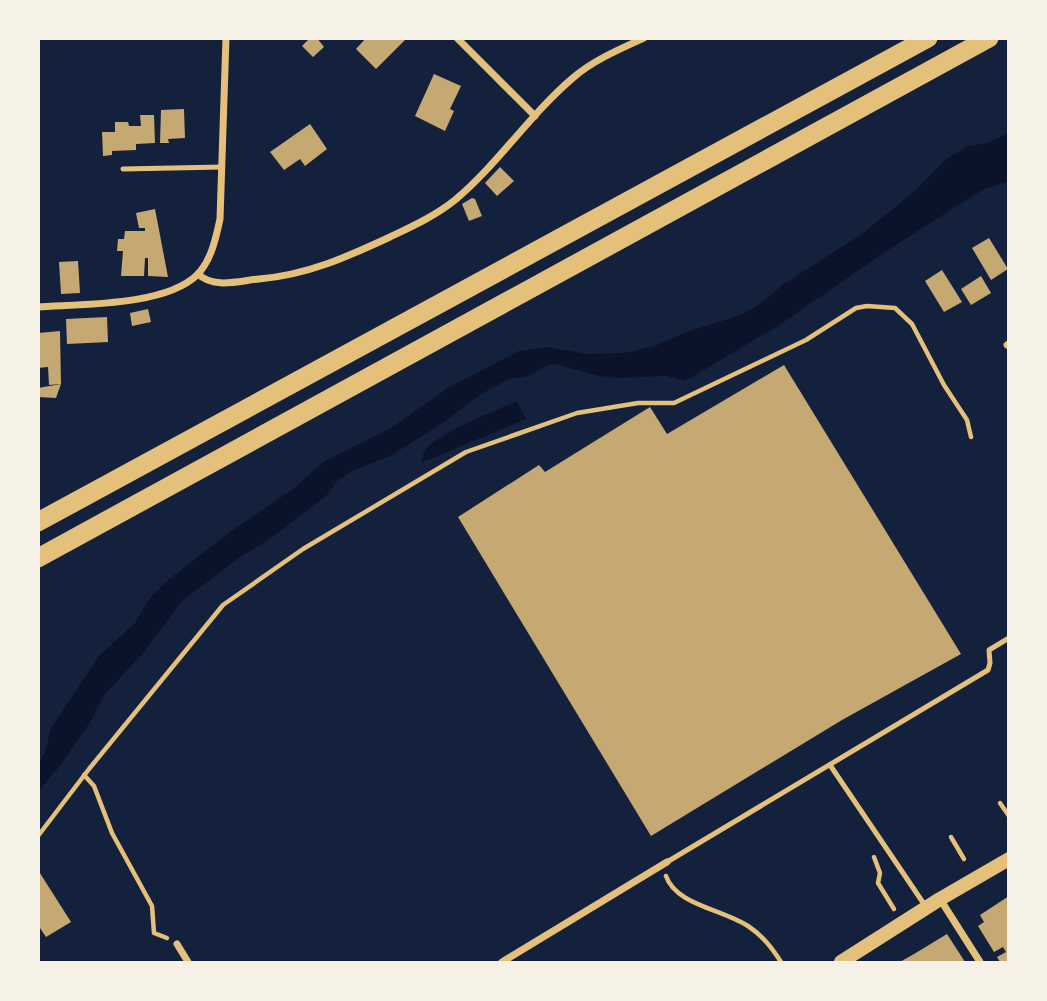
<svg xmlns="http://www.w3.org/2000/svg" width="1047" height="1001" font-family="'Titillium Web',sans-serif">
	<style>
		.water { fill: #0b132b }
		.building { fill: #c6a872 }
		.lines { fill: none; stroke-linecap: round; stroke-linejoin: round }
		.path { stroke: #e5c07b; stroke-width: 4.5 }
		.service { stroke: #e5c07b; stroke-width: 5 }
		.minor { stroke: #e5c07b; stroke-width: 7 }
		.secondary { stroke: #e5c07b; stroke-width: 14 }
		.trunk { stroke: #e5c07b; stroke-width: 19 }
	</style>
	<rect width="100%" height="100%" fill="#14213d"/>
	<g class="water">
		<polygon points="1008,133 1008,182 982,190 888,250 778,326 685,381 667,376 618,378 598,376 556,364 548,365 529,376 509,379 483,393 438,426 390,456 352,471 337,481 328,494 273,537 239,558 182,601 143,653 105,694 91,721 60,766 39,790 39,762 45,752 51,728 99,656 135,623 149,599 168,580 230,532 293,489 323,462 391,428 449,387 519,351 547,347 587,354 624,353 655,346 686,332 741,315 757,306 785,283 862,234 917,189 946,159 968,146 989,143"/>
		<path d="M517 401 526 419 421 463C422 460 423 455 424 452 435 434 497 410 517 401Z"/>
	</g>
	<g class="building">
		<polygon points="310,38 317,38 324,47 313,57 302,46"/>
		<polygon points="366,38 407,38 376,69 356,49"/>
		<polygon points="434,74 461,86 450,109 454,111 445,131 415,116"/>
		<polygon points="184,109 185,138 168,139 169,143 160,143 161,110"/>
		<polygon points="140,115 154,115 155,143 136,144 136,150 112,151 112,155 103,156 102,132 115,132 115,122 128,122 129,126 141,126"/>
		<polygon points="310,124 327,149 305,166 300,159 284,170 270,152"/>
		<polygon points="500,167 514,181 497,196 485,183"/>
		<polygon points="472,198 475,199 482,216 469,221 462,204"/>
		<polygon points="155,209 168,277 148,276 148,258 145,258 144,276 121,276 123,251 117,251 118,239 124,239 125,231 145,231 145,228 139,228 136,213"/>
		<polygon points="989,238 1008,269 991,280 972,248"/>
		<polygon points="78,261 80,293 61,294 59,262"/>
		<polygon points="942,270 962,302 944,312 925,281"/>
		<polygon points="981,276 991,293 971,305 961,289"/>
		<polygon points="148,309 151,322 132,326 130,313"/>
		<polygon points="107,317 108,342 67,344 66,319"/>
		<polygon points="60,331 61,384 56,398 38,397 38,388 61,384 49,385 48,367 38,368 38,333"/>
		<polygon points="784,365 961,654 842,720 651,836 458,517 539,465 545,472 650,407 667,434"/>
		<polygon points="38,870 71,922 46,937 38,925"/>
		<polygon points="1009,896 1009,962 1000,962 997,957 1006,952 1003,947 994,952 978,926 984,922 980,915"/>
		<polygon points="947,934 965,962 900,962 914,954"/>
	</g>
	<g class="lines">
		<g class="path">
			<polyline points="84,775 94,786 112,833 152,906 154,933 167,938"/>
			<polyline points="1000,803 1009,816"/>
			<polyline points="38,836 89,769 223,605 303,549 466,452 577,413 638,403 674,403 806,340 856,308 867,306 895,308 912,324 944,385 967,420 971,437"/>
			<polyline points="951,837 964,859"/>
			<polyline points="874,857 880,873 878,883 894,909"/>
			<path d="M666 876C676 905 722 909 748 926 763 936 772 948 781 962"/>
		</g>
		<g class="service">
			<polyline points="123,169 222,167"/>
			<polyline points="830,765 926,907"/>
			<polyline points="667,862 988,670 990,663 989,650 1009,638"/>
		</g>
		<g class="minor">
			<polyline points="457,38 535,116"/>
			<path d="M198 274C214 289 238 281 259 279 307 275 347 257 390 237 413 226 435 216 455 200 499 163 530 114 574 77 594 60 620 49 644 38"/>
			<path d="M38 307C82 304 165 306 197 275 211 261 216 238 220 219L226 38"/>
			<polyline points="1007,345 1009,344"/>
			<polyline points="940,899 980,962"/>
			<polyline points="177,944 188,962"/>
			<polyline points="502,962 667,862"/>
		</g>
		<polyline class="secondary" points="841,962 940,899 1009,859"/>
		<g class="trunk">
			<polyline points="38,522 928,38"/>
			<polyline points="38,558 989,38"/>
		</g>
	</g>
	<rect width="1047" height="1001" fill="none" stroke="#f6f1e7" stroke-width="80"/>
</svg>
